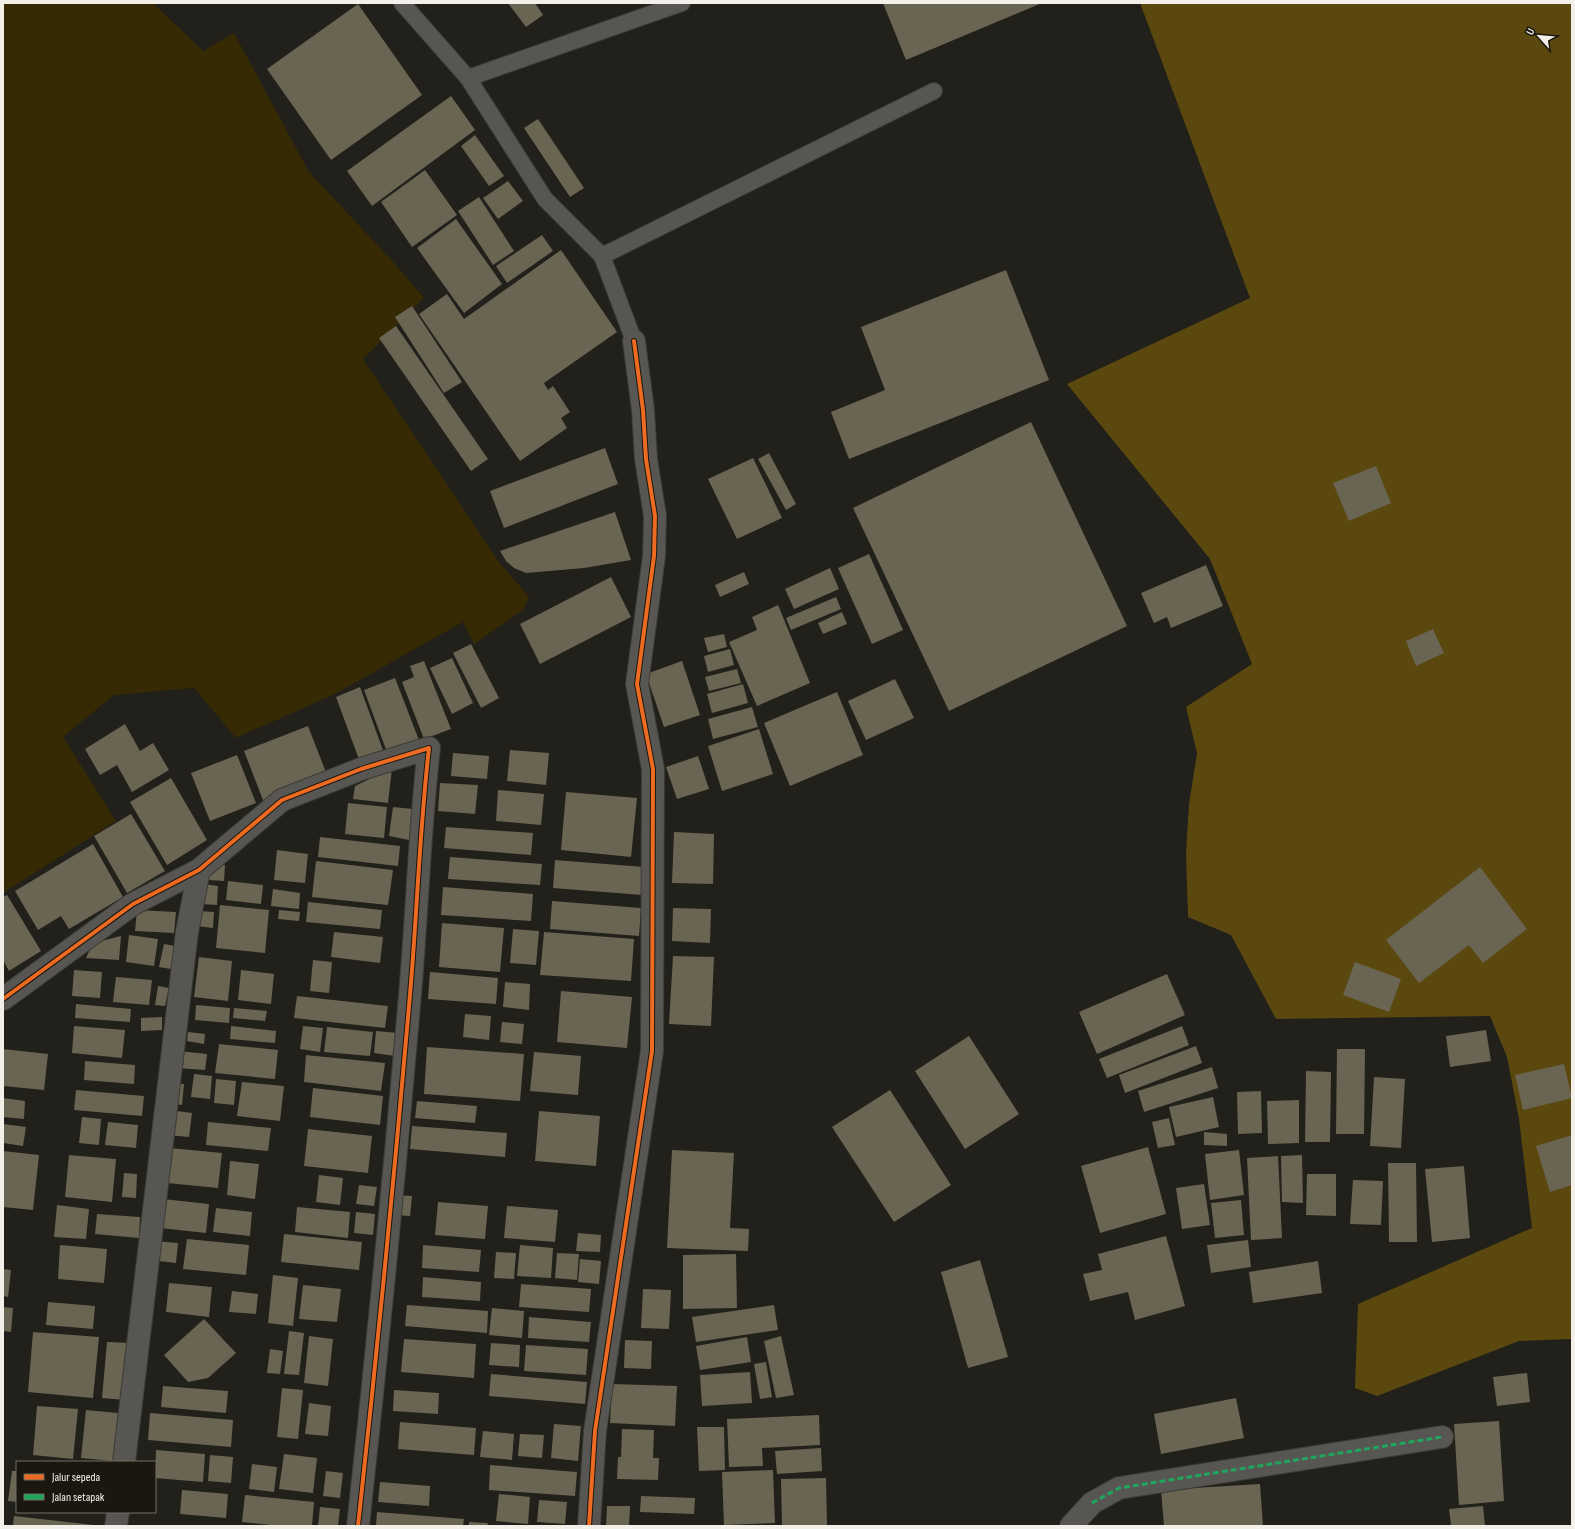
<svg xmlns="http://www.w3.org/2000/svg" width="1575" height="1529" font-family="'Sofia Sans Condensed',sans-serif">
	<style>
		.green { fill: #352a04 }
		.water { fill: #5a480f }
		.building { fill: #6a6452 }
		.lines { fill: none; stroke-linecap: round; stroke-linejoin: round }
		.lane-casing { stroke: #3c3b36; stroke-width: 18 }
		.street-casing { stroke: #3c3b36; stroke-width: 24 }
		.lane { stroke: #575652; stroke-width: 16 }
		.street { stroke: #575652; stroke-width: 22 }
		.quiet { stroke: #20a55d; stroke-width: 3; stroke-dasharray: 6 3; stroke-linecap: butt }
		.cycleway-casing { stroke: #1b170e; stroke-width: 6 }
		.cycleway { stroke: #ed6a23; stroke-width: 4 }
	</style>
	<rect width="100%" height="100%" fill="#21201a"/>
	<polygon class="green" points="3,3 153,3 203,51 234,33 309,172 396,265 424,298 363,359 499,562 529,597 523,610 474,644 463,622 335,694 236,738 194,688 114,695 63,737 116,821 3,893"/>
	<polygon class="water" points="1140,3 1572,3 1572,1339 1519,1341 1377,1396 1355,1388 1358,1304 1532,1228 1519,1119 1507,1057 1490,1016 1276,1019 1231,935 1188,917 1186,854 1189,804 1197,753 1186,707 1252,664 1210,559 1067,384 1250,298"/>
	<g class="building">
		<polygon points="508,3 535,3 543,15 526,27"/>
		<polygon points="883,3 1042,3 906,60"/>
		<polygon points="358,4 422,95 331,160 267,69"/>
		<polygon points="451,96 475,130 372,206 347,171"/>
		<polygon points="538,119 584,188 570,197 524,128"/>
		<polygon points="475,135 504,176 489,186 461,146"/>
		<polygon points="425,170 457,215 412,247 381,202"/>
		<polygon points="508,181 523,201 498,219 483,198"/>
		<polygon points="479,197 514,251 493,265 458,211"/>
		<polygon points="456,219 502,284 464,313 417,248"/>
		<polygon points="542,235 553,251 507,283 496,266"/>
		<polygon points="561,250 617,332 544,383 548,390 553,386 570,412 561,418 567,428 520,461 419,314 447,294 464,319"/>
		<polygon points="1006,270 1049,380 849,459 831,412 885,390 861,327"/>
		<polygon points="412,306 462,382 444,393 395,317"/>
		<polygon points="396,326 488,459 471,471 379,338"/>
		<polygon points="1031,422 1127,626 949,711 853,508"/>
		<polygon points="605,448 618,484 504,528 490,491"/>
		<polygon points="769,453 796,504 786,510 758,459"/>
		<polygon points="753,458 782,518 737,539 708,479"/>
		<polygon points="1376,466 1391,503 1349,521 1333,483"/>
		<polygon points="615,512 631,560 584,568 526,573 514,568 506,561 500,551"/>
		<polygon points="869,554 903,630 872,644 838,568"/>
		<polygon points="1206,565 1223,606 1171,628 1167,617 1154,623 1141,593"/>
		<polygon points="830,568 839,589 794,609 785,589"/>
		<polygon points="744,572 749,584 720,597 715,585"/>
		<polygon points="611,577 631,617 540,664 520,624"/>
		<polygon points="836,597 841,609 791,630 786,618"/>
		<polygon points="778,605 810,683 757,706 729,642 757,630 752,617"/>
		<polygon points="842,612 847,624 823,634 818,623"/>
		<polygon points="1433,629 1444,653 1416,666 1406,641"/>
		<polygon points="724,634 727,647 708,652 704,638"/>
		<polygon points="471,644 499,698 481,708 453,653"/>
		<polygon points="730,649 734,665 708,672 704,656"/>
		<polygon points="452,658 473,703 452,714 430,668"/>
		<polygon points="424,661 451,729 424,739 402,682 414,677 410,666"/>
		<polygon points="682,661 700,715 664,727 646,674"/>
		<polygon points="737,669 741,683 709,691 705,677"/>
		<polygon points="395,678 419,740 387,752 364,690"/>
		<polygon points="895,679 914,718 866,740 848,701"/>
		<polygon points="743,684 748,703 712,713 707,694"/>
		<polygon points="360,687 384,753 360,762 336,697"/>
		<polygon points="837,692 863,755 790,786 764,723"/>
		<polygon points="752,707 758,727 713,739 708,719"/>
		<polygon points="125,724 140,751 153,743 169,770 132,792 117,765 100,775 85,749"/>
		<polygon points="308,726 327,775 263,800 244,751"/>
		<polygon points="759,729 773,774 722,791 708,746"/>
		<polygon points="510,750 549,753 546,785 507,781"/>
		<polygon points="453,753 489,756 487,779 451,776"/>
		<polygon points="237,755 256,803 210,821 191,773"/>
		<polygon points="698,756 709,789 677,799 666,767"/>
		<polygon points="392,768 388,803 353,799 355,786"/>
		<polygon points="171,778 207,840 167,865 130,802"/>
		<polygon points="440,783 478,785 475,814 438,811"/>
		<polygon points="498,790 544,794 541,825 496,821"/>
		<polygon points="566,792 637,798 631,857 561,850"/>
		<polygon points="348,803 387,807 384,838 345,834"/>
		<polygon points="393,807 413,809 409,840 389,836"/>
		<polygon points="131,814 165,871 127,893 94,836"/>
		<polygon points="446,827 533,833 531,855 444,848"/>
		<polygon points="674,832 714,834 713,884 672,883"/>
		<polygon points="320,837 400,846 398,866 318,857"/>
		<polygon points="93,844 123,897 69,929 61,916 38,930 15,891"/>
		<polygon points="277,850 308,854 305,883 274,880"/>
		<polygon points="450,857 542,864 540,885 448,879"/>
		<polygon points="555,860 644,867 642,895 553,888"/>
		<polygon points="316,861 393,870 388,905 312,897"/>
		<polygon points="210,863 225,865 224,881 208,880"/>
		<polygon points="1480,867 1527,929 1483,963 1469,945 1419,983 1386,940"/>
		<polygon points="228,881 263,885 261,904 226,900"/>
		<polygon points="203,884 218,886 217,905 201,904"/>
		<polygon points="443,887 533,894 531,921 441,915"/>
		<polygon points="273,889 300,893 299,909 271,906"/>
		<polygon points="7,895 41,951 9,971 3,960 3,897"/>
		<polygon points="552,901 641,908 639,936 550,929"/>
		<polygon points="308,902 382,910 380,929 306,922"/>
		<polygon points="220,905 269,910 265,953 216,948"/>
		<polygon points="673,908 711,909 710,943 672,941"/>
		<polygon points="137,910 176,912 174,933 135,931"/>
		<polygon points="279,910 300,912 299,921 278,919"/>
		<polygon points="199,911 214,912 213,928 197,926"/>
		<polygon points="442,923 504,928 500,972 439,967"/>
		<polygon points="513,929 539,931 536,965 510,963"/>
		<polygon points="334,932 383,937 380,963 331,957"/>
		<polygon points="544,932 634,939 631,981 540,975"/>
		<polygon points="129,935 158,939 154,966 126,962"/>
		<polygon points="121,936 119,960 86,958 93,943"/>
		<polygon points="164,944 175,946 171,969 159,967"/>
		<polygon points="673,956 714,957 711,1026 669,1024"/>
		<polygon points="199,957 232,961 228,1001 194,997"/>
		<polygon points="313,960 332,962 329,993 310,991"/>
		<polygon points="1355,962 1401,979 1389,1012 1343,995"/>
		<polygon points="74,970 102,972 100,998 72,996"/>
		<polygon points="241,970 274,974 271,1004 238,1000"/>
		<polygon points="430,972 498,978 496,1004 428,999"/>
		<polygon points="1167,974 1185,1015 1097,1054 1079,1012"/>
		<polygon points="116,977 152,980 149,1005 113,1002"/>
		<polygon points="505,982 530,984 529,1010 503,1007"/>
		<polygon points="158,986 169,988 165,1006 155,1005"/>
		<polygon points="561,991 632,997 627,1048 557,1042"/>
		<polygon points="297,996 388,1006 385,1028 294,1018"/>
		<polygon points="76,1004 131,1009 130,1022 75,1018"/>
		<polygon points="196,1005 230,1008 229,1023 195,1020"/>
		<polygon points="234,1008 267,1011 265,1021 233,1018"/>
		<polygon points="465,1014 491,1016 489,1040 463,1037"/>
		<polygon points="162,1017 162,1030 141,1031 141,1018"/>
		<polygon points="502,1022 524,1024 522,1044 500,1042"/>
		<polygon points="74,1026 125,1030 122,1058 72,1053"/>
		<polygon points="231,1026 276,1031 275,1043 230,1039"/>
		<polygon points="303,1026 323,1028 320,1052 300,1049"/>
		<polygon points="1182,1026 1189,1045 1107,1078 1099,1059"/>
		<polygon points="327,1027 373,1032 370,1056 324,1052"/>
		<polygon points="1486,1030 1491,1061 1450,1067 1446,1036"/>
		<polygon points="376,1031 398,1033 395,1056 374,1053"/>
		<polygon points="188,1032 205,1034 204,1044 187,1041"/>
		<polygon points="969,1036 1019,1114 965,1149 915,1071"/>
		<polygon points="219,1044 278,1050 275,1079 215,1073"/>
		<polygon points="1196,1046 1202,1063 1125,1093 1119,1075"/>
		<polygon points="427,1047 524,1054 520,1101 424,1094"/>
		<polygon points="3,1049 48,1054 44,1090 3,1086"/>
		<polygon points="1337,1049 1365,1049 1364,1134 1336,1134"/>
		<polygon points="179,1051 207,1054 205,1070 178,1068"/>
		<polygon points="534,1052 581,1056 578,1095 530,1091"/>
		<polygon points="306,1055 385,1063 381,1091 304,1082"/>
		<polygon points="85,1061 135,1065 134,1084 84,1080"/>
		<polygon points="1564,1064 1572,1098 1523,1110 1515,1075"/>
		<polygon points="1212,1067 1218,1088 1144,1112 1138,1091"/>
		<polygon points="1306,1071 1331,1072 1330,1142 1305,1142"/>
		<polygon points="194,1074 212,1076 210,1099 191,1097"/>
		<polygon points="1374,1077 1405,1079 1401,1148 1370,1146"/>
		<polygon points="216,1079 236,1081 234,1105 214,1103"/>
		<polygon points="242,1082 284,1086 280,1121 237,1116"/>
		<polygon points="172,1083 184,1084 182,1105 169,1103"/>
		<polygon points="313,1088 383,1096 380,1125 310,1117"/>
		<polygon points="76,1090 144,1096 142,1116 74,1110"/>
		<polygon points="890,1090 951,1185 894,1222 832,1127"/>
		<polygon points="1261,1091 1262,1133 1238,1134 1237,1092"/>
		<polygon points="1213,1097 1219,1127 1176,1137 1169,1107"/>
		<polygon points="3,1098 25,1101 24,1119 3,1117"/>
		<polygon points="1299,1100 1299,1143 1268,1144 1267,1101"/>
		<polygon points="417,1101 477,1106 475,1123 415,1118"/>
		<polygon points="170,1110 192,1113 189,1137 168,1135"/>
		<polygon points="539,1111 600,1116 596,1166 535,1161"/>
		<polygon points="82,1117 101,1119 99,1145 79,1143"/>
		<polygon points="1169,1118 1175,1145 1158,1148 1152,1122"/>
		<polygon points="108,1122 138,1125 136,1148 105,1145"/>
		<polygon points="208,1122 271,1128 268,1151 206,1145"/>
		<polygon points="3,1124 26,1127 23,1146 3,1143"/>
		<polygon points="412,1126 507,1133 505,1157 410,1149"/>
		<polygon points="308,1129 372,1136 368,1173 304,1166"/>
		<polygon points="1204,1132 1227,1134 1227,1146 1204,1145"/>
		<polygon points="1572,1135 1572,1185 1550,1192 1536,1146"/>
		<polygon points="1148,1147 1166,1214 1100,1233 1081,1166"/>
		<polygon points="170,1148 222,1153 218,1188 167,1183"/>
		<polygon points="672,1150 734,1153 730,1228 749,1229 748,1251 667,1248"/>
		<polygon points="1239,1150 1244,1195 1210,1200 1205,1154"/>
		<polygon points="3,1151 39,1155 33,1210 3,1207"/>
		<polygon points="69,1155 116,1159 112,1202 65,1197"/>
		<polygon points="1302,1155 1303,1203 1282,1202 1281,1156"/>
		<polygon points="1278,1156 1282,1238 1251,1240 1247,1158"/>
		<polygon points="230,1161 259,1164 255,1199 227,1195"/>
		<polygon points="1388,1163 1416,1163 1417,1242 1389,1242"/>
		<polygon points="1464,1166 1470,1238 1432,1242 1425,1169"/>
		<polygon points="124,1173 137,1174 136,1198 122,1197"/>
		<polygon points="1307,1174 1336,1174 1336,1216 1306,1215"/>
		<polygon points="319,1175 343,1178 340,1205 316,1202"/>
		<polygon points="1353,1180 1383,1181 1381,1225 1350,1224"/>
		<polygon points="1204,1184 1210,1225 1182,1229 1176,1188"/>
		<polygon points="359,1185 377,1187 374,1206 356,1204"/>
		<polygon points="396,1195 412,1196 410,1216 394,1215"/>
		<polygon points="163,1199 209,1204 206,1233 160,1228"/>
		<polygon points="1241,1200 1244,1235 1215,1238 1211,1203"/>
		<polygon points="438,1202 488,1206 485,1239 435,1235"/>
		<polygon points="57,1205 89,1209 86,1239 54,1237"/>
		<polygon points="507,1206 558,1210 555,1242 504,1238"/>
		<polygon points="297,1207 350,1212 348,1238 295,1232"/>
		<polygon points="216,1208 252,1212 250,1236 213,1232"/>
		<polygon points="356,1212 375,1214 373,1235 354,1233"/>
		<polygon points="97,1214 140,1217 139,1238 95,1234"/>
		<polygon points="578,1233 601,1235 600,1252 576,1251"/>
		<polygon points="284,1234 362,1242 359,1270 281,1262"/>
		<polygon points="1166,1236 1185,1306 1135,1320 1128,1292 1090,1301 1083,1274 1102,1270 1098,1254"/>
		<polygon points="187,1239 249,1245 246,1275 183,1269"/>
		<polygon points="1248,1240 1251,1267 1211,1273 1207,1245"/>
		<polygon points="153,1241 178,1243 176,1263 150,1260"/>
		<polygon points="60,1245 107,1249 104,1283 58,1279"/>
		<polygon points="423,1245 481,1250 479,1272 422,1268"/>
		<polygon points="520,1245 553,1248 551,1278 517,1276"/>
		<polygon points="496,1252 516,1253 514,1279 494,1278"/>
		<polygon points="557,1253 579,1254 577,1280 555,1278"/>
		<polygon points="736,1254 737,1308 683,1309 683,1255"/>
		<polygon points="580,1259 601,1261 599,1284 578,1282"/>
		<polygon points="980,1260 1008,1357 968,1368 941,1272"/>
		<polygon points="1318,1261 1322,1293 1253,1303 1249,1272"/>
		<polygon points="3,1269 11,1270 8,1297 3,1296"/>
		<polygon points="273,1275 298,1278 293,1326 268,1323"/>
		<polygon points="423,1277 481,1282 480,1301 422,1297"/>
		<polygon points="169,1283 212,1287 209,1317 166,1312"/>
		<polygon points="521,1284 591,1289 589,1312 519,1307"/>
		<polygon points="303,1285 341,1289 337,1322 299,1319"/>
		<polygon points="643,1289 671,1290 669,1329 641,1328"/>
		<polygon points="232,1291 258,1294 256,1314 229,1312"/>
		<polygon points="48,1302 95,1306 93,1329 46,1325"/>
		<polygon points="407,1305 488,1311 487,1333 405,1326"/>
		<polygon points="774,1305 778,1330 696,1342 692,1317"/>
		<polygon points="3,1307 13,1308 11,1332 3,1331"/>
		<polygon points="492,1308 524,1311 522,1338 489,1335"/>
		<polygon points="529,1317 591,1322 589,1342 528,1338"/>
		<polygon points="204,1319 236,1353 208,1378 188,1382 164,1355"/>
		<polygon points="289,1331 304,1333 299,1375 284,1374"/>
		<polygon points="33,1332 99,1337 93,1398 28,1392"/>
		<polygon points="309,1336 333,1339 328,1386 304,1383"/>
		<polygon points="781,1336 794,1395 776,1398 764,1341"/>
		<polygon points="747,1337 751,1362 700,1370 696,1346"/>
		<polygon points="404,1339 476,1344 474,1378 401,1372"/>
		<polygon points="625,1340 652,1341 651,1369 624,1368"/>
		<polygon points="107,1342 131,1343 126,1400 102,1398"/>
		<polygon points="491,1343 520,1345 519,1367 489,1365"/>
		<polygon points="526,1345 588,1349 586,1375 524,1371"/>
		<polygon points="270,1349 283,1351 280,1374 267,1373"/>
		<polygon points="766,1362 772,1397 760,1399 754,1364"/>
		<polygon points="750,1372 752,1403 702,1406 700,1375"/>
		<polygon points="1527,1373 1530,1402 1497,1406 1493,1377"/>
		<polygon points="491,1374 587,1382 585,1404 489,1396"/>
		<polygon points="612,1384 677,1386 675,1426 610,1423"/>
		<polygon points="163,1386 228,1391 226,1413 161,1407"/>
		<polygon points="282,1388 303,1390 298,1439 277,1437"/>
		<polygon points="394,1390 439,1393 438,1414 393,1411"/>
		<polygon points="1236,1398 1244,1438 1161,1454 1154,1414"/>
		<polygon points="309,1403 331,1406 328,1436 305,1434"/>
		<polygon points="37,1406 78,1409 73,1459 33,1455"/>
		<polygon points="86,1410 118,1413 113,1461 81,1458"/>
		<polygon points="150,1413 233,1420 231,1447 148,1440"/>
		<polygon points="819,1415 820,1445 762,1448 763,1466 729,1467 727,1419"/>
		<polygon points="1499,1421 1504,1501 1459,1505 1454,1424"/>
		<polygon points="400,1422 476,1428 474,1455 398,1449"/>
		<polygon points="554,1424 581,1426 578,1461 551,1458"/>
		<polygon points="697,1427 724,1427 725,1470 699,1471"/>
		<polygon points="622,1429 654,1430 653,1458 659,1458 658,1480 617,1479 618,1457 621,1457"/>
		<polygon points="483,1431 514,1434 512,1460 480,1457"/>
		<polygon points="520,1434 544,1435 542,1458 518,1456"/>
		<polygon points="821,1448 822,1471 777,1474 775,1451"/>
		<polygon points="156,1450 205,1454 203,1482 155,1478"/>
		<polygon points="284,1454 317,1458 313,1493 279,1489"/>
		<polygon points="210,1455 233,1457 231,1483 208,1481"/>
		<polygon points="252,1464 277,1467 274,1492 249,1489"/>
		<polygon points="490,1465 577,1472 575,1496 489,1490"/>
		<polygon points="773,1470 775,1523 724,1525 722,1472"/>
		<polygon points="12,1471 17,1471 17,1502 8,1501"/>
		<polygon points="326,1471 343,1473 340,1498 323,1496"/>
		<polygon points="826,1478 827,1526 782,1526 781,1479"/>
		<polygon points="380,1482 430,1486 429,1506 378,1502"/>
		<polygon points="1260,1484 1263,1526 1164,1526 1161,1490"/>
		<polygon points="182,1490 228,1494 226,1518 180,1514"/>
		<polygon points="499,1494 530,1497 528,1524 496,1521"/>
		<polygon points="245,1495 314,1502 312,1526 281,1526 242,1522"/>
		<polygon points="641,1496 695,1498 694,1514 640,1512"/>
		<polygon points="539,1500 567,1502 565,1524 537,1522"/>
		<polygon points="607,1506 630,1506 629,1526 606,1526"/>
		<polygon points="1483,1506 1485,1526 1451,1526 1449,1509"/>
		<polygon points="320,1507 340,1509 338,1526 318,1526"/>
		<polygon points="377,1512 464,1519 463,1526 376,1526"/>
		<polygon points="14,1516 94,1525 94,1526 13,1526"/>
		<polygon points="469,1522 488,1523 487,1526 469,1526"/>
	</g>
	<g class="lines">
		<defs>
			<g id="lane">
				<polyline points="402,3 468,78 545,199 602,256 634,341"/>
				<polyline points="468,78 682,3"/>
				<polyline points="602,256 934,91"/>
			</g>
			<g id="street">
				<path d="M3 999 133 904 199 870 282 800 361 769 429 748C419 834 417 920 409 1006 394 1180 377 1353 358 1526"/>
				<polyline points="124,1462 187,932 199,870"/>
				<polyline points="116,1526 118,1512"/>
				<polyline points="589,1526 595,1431 652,1051 653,769 637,684 654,556 655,516 646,459 643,410 634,341"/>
				<polyline points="1071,1526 1092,1503 1119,1488 1442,1437"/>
			</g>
		</defs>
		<use href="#lane" class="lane-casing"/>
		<use href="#street" class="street-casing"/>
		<use href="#lane" class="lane"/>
		<use href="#street" class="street"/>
		<polyline class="quiet" points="1092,1503 1119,1488 1442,1437"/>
		<defs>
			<g id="cycleway">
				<path d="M3 999 133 904 199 870 282 800 361 769 429 748C419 834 417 920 409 1006 394 1180 377 1353 358 1526"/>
				<polyline points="589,1526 595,1431 652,1051 653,769 637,684 654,556 655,516 646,459 643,410 634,341"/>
			</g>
		</defs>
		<use href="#cycleway" class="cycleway-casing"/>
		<use href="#cycleway" class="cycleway"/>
	</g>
	<rect width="1575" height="1529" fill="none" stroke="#f2f0e9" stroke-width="8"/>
	<rect x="16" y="1461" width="140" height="52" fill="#1b170e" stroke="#716e66"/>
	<rect x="24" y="1474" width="20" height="6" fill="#ed6a23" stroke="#716e66"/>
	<text x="52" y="1481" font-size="12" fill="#f2f0e9">Jalur sepeda</text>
	<rect x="24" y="1494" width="20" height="6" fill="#20a55d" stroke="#716e66"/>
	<text x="52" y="1501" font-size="12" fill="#f2f0e9">Jalan setapak</text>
	<g transform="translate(1539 36) rotate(297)" stroke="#1b170e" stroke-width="3" paint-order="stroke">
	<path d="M0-3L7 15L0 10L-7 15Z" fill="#f2f0e9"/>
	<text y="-6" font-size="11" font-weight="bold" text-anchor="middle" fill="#f2f0e9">U</text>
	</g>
</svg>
